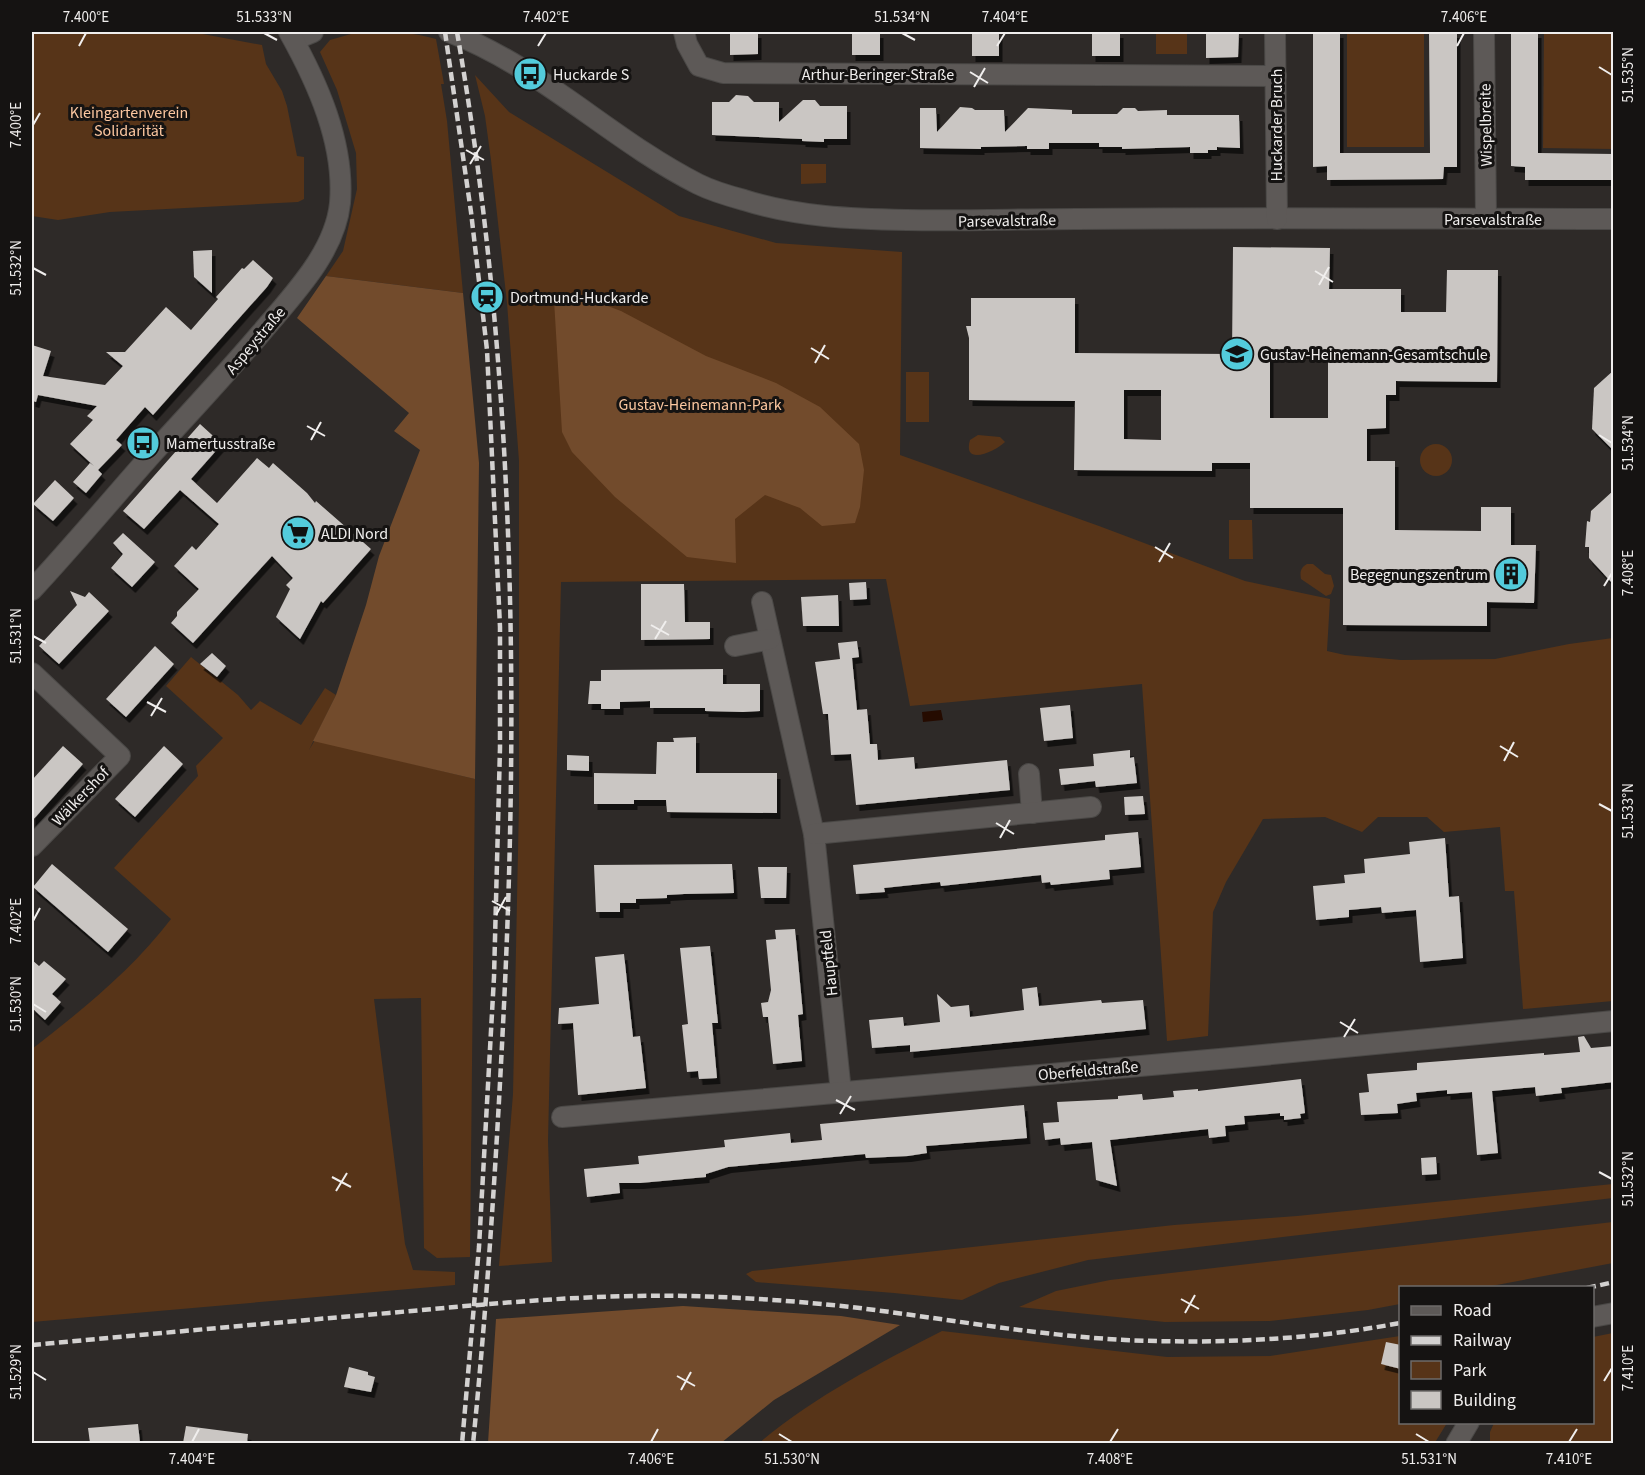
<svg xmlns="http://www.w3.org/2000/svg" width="1645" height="1475" font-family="'Source Sans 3',sans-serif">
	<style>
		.green { fill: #573418 }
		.forest { fill: #724b2c }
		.water { fill: #250b00 }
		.building { fill: #cac6c3; fill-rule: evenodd; filter: url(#shadow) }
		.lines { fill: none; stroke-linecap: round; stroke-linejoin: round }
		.minor-casing { stroke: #4a4846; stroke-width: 22 }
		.minor { stroke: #5d5957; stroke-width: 20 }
		.rail { stroke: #d3d1d0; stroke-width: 4.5; stroke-dasharray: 9 4.5; stroke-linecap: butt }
		.ticks { fill: none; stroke: #f0eeed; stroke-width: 2 }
		.labels { text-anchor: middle; stroke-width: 6; stroke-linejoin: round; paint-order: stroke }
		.poi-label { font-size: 16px; fill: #f0eeed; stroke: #151312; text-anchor: start }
		.street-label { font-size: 16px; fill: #f0eeed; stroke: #151312 }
		.park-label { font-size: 16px; fill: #fcc7a0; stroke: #151312 }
		.neatline { fill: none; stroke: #f0eeed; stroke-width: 2 }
		.ticks-label { font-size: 15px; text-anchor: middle; fill: #f0eeed }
	</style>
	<defs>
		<filter id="shadow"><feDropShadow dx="3.5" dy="6" stdDeviation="0" flood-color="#0009"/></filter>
	</defs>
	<rect width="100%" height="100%" fill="#2e2a28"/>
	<g class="green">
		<polygon points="32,32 192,32 262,45 266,64 282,91 287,106 297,156 304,157 304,199 298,202 110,212 58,220 32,216"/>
		<path d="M358 32C385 32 410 31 436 39L444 84H441L447 121 463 293 326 276 343 251 357 189 356 153 337 90 320 52 330 40Z"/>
		<rect x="1156" y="32" width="31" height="22"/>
		<rect x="1347" y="32" width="77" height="115"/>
		<polygon points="1544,32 1613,32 1613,149 1543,148"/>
		<polygon points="475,75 509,112 679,216 776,243 902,252 900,455 1099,526 1245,581 1330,599 1327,651 1345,655 1401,660 1495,659 1569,644 1613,638 1613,1001 1523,1009 1514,891 1505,891 1500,827 1444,832 1427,817 1378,817 1362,832 1325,817 1263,819 1226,882 1213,912 1208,1036 1167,1041 1142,684 910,706 886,579 561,582 548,1141 552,1262 499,1266 513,1094 519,803 519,461 507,303 491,160 485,116"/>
		<polygon points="801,164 826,164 826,183 801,184"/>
		<rect x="906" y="372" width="23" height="50"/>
		<path d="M978 435 1000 437 1005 442C996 451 962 467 970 440Z"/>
		<circle cx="1436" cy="460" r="16"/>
		<polygon points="1229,520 1252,520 1253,559 1229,559"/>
		<path d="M1307 564H1313L1325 574 1331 575 1334 586 1331 594 1326 596 1301 579C1300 572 1300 568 1307 564Z"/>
		<path d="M191 657 238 695 251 710 260 701 301 725 325 688 336 695 309 750 315 740 475 779 470 1257 437 1258 424 1248 421 998 374 999 405 1244 413 1270 455 1272V1285L32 1322V1049C81 1011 133 969 171 919L114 868 198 776 196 766 223 738 166 686Z"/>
		<polygon points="1613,1184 1613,1198 1088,1260 999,1283 962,1300 894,1293 756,1282 746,1274 752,1271 1174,1225 1297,1216"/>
		<polygon points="1613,1222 1613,1263 1486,1287 1400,1288 1400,1304 1368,1310 1270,1321 1165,1322 1019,1307 1056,1291 1110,1280"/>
		<path d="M942 1331 1167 1357 1270 1356 1400 1336V1422L1447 1423 1434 1444H758C813 1397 878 1364 942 1331Z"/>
		<polygon points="1613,1333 1613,1443 1490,1443 1490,1432 1494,1423 1592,1422 1593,1337"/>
	</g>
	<g class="forest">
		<polygon points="326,276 463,293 479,463 475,779 313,741 336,695 366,605 379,556 420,450 394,431 409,413 297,318"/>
		<polygon points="589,299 621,311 706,356 776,383 820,407 859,444 864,470 860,507 855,523 822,526 800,508 765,495 735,519 736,563 687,557 615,497 572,452 562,432 554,300"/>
		<polygon points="683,1306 841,1316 900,1325 774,1400 721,1443 488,1443 496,1319"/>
	</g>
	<polygon class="water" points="941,710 943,720 923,722 922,712"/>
	<g class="building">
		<polygon points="730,32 758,32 758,54 730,55"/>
		<rect x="852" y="32" width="28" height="23"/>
		<rect x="972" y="32" width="27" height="24"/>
		<rect x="1092" y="32" width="28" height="24"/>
		<polygon points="1206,32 1239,32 1238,57 1206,58"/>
		<polygon points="1313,32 1340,32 1340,153 1430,153 1429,32 1457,32 1457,167 1444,167 1443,179 1327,180 1327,166 1313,167"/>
		<polygon points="1511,32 1538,32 1538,153 1614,154 1614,180 1525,180 1525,167 1511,166"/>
		<polygon points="736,95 748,96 754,102 779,102 779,122 803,100 815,100 820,106 847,106 847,139 824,139 824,142 802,141 802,139 712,135 712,102 729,102"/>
		<polygon points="960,107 972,108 975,110 1004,110 1005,132 1028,108 1072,110 1072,114 1117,114 1123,108 1135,108 1138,111 1167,110 1167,115 1239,115 1240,148 1217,147 1217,150 1208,150 1208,153 1190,153 1190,147 1122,149 1122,147 1099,147 1099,143 1049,143 1049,149 1027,149 1027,146 981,147 981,149 920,148 920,108 936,108 937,132"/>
		<path d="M1233 247 1330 248 1329 289H1401V312H1446L1447 270H1498L1497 382 1396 381V395H1386V428L1367 429V461H1395V530L1481 531V507H1511V545H1536L1534 603 1487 602V626L1343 625V508H1250V463H1212V471L1074 470 1075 401 969 400V338L966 326H971V298H1075V353L1232 354ZM1270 352 1328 353V418H1270ZM1124 390H1161V440L1124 439Z"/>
		<polygon points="212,250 212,293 194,277 193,251"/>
		<polygon points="253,260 273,278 267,287 153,415 145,407 116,440 122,445 98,470 102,474 86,493 73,482 90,463 94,466 70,444 93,420 87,416 97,406 38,395 36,402 32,401 32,345 51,351 43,376 105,385 123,366 106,352 125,352 166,307 191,330 218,299 216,297 242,268 244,269"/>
		<polygon points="1614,370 1614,451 1592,429 1594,388"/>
		<polygon points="200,424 222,444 191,479 217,503 257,458 269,468 273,463 307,493 315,503 316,501 371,549 323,603 321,601 300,639 276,617 290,589 286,585 293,578 272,556 193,643 171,623 177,616 177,612 199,589 174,566 192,546 196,550 219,524 180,490 144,529 123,511"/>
		<polygon points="55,480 74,498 53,521 33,504"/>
		<polygon points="1614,490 1614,585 1589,558 1589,547 1585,547 1587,521 1590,522 1591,511"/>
		<polygon points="123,533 155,562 132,587 111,568 123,554 113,543"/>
		<polygon points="866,582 867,599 850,600 849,583"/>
		<polygon points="641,584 684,584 685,622 710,622 710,639 641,640"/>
		<polygon points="70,591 85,597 89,592 109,611 59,664 39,646 77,605"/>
		<polygon points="838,595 839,626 803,626 801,597"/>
		<polygon points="857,641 859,657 852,658 857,710 867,709 870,744 877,744 878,760 914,757 915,769 1007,760 1010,790 856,805 851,754 831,755 828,714 823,714 815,662 840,659 838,643"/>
		<polygon points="155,646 174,664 126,717 106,699"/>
		<polygon points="212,653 226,666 217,677 200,664"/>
		<polygon points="723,669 723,684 760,684 760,711 743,712 705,711 705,708 650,708 650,701 620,702 620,709 601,709 601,704 588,704 590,681 601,681 601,670"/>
		<polygon points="1070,705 1073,738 1044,741 1040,708"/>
		<polygon points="696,737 696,773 777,773 777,813 667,812 666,800 634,800 634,804 594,804 594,773 656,774 657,742 674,742 673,738"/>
		<polygon points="63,746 83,764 32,821 32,780"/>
		<polygon points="164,746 183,764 135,817 115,799"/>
		<polygon points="1130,750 1130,758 1134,757 1137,783 1096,787 1095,781 1061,785 1059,769 1094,766 1093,754"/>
		<polygon points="567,755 589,756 589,771 567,770"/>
		<polygon points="1143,796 1145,814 1125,815 1124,797"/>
		<polygon points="1138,832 1141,867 1109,870 1110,879 1051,885 1050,882 1042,883 1041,875 941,886 940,882 884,888 885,892 856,894 853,865 1105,840 1105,835"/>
		<polygon points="1445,838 1449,897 1459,896 1463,958 1420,962 1416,910 1382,913 1381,907 1349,910 1349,917 1316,920 1313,886 1345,883 1344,875 1365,873 1364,859 1410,854 1409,842"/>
		<polygon points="52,864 128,929 108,952 33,887"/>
		<polygon points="732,864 734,893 684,894 667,895 667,898 636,899 636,903 620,903 620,912 596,912 594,865"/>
		<polygon points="758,867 787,867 786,898 761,898"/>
		<polygon points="795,929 803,1014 798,1015 802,1061 773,1064 768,1017 763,1017 761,1003 768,1002 771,990 766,940 776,939 775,930"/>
		<polygon points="710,946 718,1023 712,1023 717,1078 699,1079 698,1071 687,1072 682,1025 688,1024 680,948"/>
		<polygon points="624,954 633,1037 640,1036 646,1088 578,1095 573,1023 558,1024 559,1008 599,1004 595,957"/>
		<polygon points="32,960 39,966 44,961 66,979 52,994 61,1002 45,1020 32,1008"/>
		<polygon points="1037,987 1039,1006 1101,1000 1102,1003 1143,1000 1146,1029 910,1052 910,1045 872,1048 869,1020 903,1017 904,1026 940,1022 937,994 951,1007 969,1005 970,1017 1024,1010 1022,989"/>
		<polygon points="1584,1036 1591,1048 1614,1046 1614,1082 1561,1088 1562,1093 1536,1096 1535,1087 1492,1091 1498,1153 1477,1155 1472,1092 1447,1094 1447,1090 1416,1093 1417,1101 1397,1104 1398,1113 1361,1115 1359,1093 1369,1092 1367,1074 1417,1070 1417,1063 1544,1053 1544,1055 1580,1052 1578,1037"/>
		<polygon points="1301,1079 1305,1113 1300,1114 1301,1118 1284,1120 1284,1116 1280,1116 1280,1113 1244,1116 1245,1124 1225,1126 1226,1136 1209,1138 1208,1129 1110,1140 1117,1186 1096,1180 1092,1142 1061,1145 1060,1138 1045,1140 1043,1123 1059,1122 1057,1102 1118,1099 1118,1096 1142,1094 1143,1100 1174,1097 1173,1091 1198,1089 1198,1091"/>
		<polygon points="1024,1105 1027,1138 926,1146 927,1153 908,1156 866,1158 865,1154 728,1167 706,1174 706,1177 640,1183 619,1183 620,1193 587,1197 584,1169 639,1164 638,1156 725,1147 724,1140 790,1133 791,1143 822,1140 820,1124"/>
		<polygon points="1436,1157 1437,1174 1422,1175 1421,1158"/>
		<polygon points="1386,1342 1401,1345 1401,1369 1381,1364"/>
		<polygon points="349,1367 368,1372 368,1375 375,1377 371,1392 344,1387"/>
		<polygon points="138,1424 140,1443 90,1443 88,1428"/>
		<polygon points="186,1426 248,1434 247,1443 183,1443"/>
	</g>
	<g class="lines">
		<defs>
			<g id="minor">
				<path d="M449 32C541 67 611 140 698 184 712 191 729 196 744 200 797 217 852 219 907 220 964 221 1020 219 1077 219 1256 217 1435 219 1614 219"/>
				<polyline points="684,32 687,44 699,66 723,73 1276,76"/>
				<polyline points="1275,32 1277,219"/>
				<polyline points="1484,32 1486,219"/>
				<polyline points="294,40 313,32"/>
				<path d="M32 590C73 546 112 499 152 454 189 414 226 374 261 333 292 296 335 253 340 203 345 143 317 82 289 32"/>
				<polyline points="762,602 814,834 841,1092"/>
				<polyline points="735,646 770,639"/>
				<polyline points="32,673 120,756 32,846"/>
				<polyline points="1029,774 1032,813"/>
				<polyline points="814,834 1091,807"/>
				<polyline points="562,1117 1242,1057 1614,1021"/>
				<polyline points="1592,1317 1614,1313"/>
				<polyline points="1456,1444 1469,1422"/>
			</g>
		</defs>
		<use href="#minor" class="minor-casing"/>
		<use href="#minor" class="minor"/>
		<g class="rail">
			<polyline points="445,32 471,212 487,350 500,627 500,748 494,977 479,1247 462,1444"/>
			<path d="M457 32C514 359 520 693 503 1025 496 1165 487 1304 473 1444"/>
			<polyline points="1587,1288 1614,1282"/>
			<path d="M32 1345C151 1334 270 1323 389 1313 488 1304 586 1294 686 1296 741 1297 796 1301 851 1307 942 1318 1033 1335 1125 1340 1218 1344 1310 1340 1400 1323"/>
		</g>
	</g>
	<path class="ticks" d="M264 33 277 40M902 33 915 40M79 46 86 33M538 46 546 33M997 46 1005 33M1457 46 1464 33M1599 67 1612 75M970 72 988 83M974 87 985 68M33 125 40 113M466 150 484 160M470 164 481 146M33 268 46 275M1315 271 1333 282M1319 285 1329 267M811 348 829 359M815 363 825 345M307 426 325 436M1599 435 1612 443M311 440 321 422M1155 547 1173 558M1159 562 1170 543M1604 586 1612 573M651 625 669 635M33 636 46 643M655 639 666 621M147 702 166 712M151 716 162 698M1500 746 1518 757M1504 761 1514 742M1599 804 1612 811M996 823 1014 834M1000 838 1010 820M492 901 510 911M496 915 506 897M33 921 40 908M33 1004 46 1012M1340 1022 1358 1033M1344 1037 1355 1019M836 1100 855 1110M840 1114 851 1096M1599 1172 1612 1179M332 1177 351 1187M336 1191 347 1173M1181 1299 1199 1309M1185 1313 1195 1295M33 1372 46 1380M677 1376 695 1386M1604 1381 1612 1368M681 1390 691 1372M779 1434 792 1442M1416 1434 1429 1442M192 1442 199 1429M651 1442 658 1429M1110 1442 1118 1429M1569 1442 1577 1429"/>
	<defs>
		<symbol id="bus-disc" viewBox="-11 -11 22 22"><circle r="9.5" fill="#53cbdb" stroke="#151312"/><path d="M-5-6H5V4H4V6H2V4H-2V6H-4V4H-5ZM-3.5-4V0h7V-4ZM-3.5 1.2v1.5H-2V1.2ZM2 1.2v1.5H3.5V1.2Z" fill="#111"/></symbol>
		<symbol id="station-disc" viewBox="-11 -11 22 22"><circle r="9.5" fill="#53cbdb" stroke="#151312"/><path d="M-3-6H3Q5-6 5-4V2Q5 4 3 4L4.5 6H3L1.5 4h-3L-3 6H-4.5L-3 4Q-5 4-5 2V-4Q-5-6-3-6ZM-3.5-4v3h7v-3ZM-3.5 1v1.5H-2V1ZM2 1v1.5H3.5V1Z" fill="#111"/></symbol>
		<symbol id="school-disc" viewBox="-11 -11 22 22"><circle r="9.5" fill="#53cbdb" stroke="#151312"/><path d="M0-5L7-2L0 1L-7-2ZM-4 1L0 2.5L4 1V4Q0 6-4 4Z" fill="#111"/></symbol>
		<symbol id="supermarket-disc" viewBox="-11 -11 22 22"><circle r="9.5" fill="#53cbdb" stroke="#151312"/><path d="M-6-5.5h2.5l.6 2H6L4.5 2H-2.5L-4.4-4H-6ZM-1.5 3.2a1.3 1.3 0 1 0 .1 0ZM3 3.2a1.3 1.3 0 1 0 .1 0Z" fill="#111"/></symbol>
		<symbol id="building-disc" viewBox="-11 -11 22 22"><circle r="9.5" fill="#53cbdb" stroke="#151312"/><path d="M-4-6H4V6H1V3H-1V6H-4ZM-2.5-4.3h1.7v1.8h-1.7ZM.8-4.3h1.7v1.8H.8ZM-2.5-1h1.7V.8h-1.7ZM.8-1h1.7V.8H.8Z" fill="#111"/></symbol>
	</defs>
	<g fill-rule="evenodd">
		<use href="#bus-disc" x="511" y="55" width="38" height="38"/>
		<use href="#station-disc" x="468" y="278" width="38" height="38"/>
		<use href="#school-disc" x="1218" y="335" width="38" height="38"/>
		<use href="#bus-disc" x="124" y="424" width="38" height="38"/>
		<use href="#supermarket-disc" x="279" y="514" width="38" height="38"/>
		<use href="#building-disc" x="1492" y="555" width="38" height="38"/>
	</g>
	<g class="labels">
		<g class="poi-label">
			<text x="553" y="80">Huckarde S</text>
			<text x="510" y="303">Dortmund-Huckarde</text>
			<text x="1260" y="360">Gustav-Heinemann-Gesamtschule</text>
			<text x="166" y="449">Mamertusstraße</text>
			<text x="321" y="539">ALDI Nord</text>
			<text x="1488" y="580" text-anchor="end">Begegnungszentrum</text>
		</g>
		<g class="street-label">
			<text x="878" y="80">Arthur-Beringer-Straße</text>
			<text transform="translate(1276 125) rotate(-90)" y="6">Huckarder Bruch</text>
			<text transform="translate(1485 125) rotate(-91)" y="6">Wispelbreite</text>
			<text x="1493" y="225">Parsevalstraße</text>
			<text transform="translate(1007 220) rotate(-1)" y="6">Parsevalstraße</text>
			<text transform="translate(255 340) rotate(-50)" y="6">Aspeystraße</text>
			<text transform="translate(80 796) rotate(-46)" y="6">Wälkershof</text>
			<text transform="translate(828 963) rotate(-96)" y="6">Hauptfeld</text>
			<text transform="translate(1088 1070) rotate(-5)" y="6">Oberfeldstraße</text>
		</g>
		<g class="park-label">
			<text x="129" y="118">Kleingartenverein<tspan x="129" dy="18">Solidarität</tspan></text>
			<text x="700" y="410">Gustav-Heinemann-Park</text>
		</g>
	</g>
	<rect width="1645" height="1475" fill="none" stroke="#151312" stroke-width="66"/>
	<rect x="1399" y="1286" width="195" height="138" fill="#151312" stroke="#6d6b6a" stroke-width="1.5"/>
	<rect x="1411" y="1306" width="30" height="9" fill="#5d5957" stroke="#6d6b6a" stroke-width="1.5"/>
	<text x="1453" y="1316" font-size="18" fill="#f0eeed">Road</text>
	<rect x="1411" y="1336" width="30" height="9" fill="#d3d1d0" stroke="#6d6b6a" stroke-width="1.5"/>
	<text x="1453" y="1346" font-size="18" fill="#f0eeed">Railway</text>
	<rect x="1411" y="1361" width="30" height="18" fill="#573418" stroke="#6d6b6a" stroke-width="1.5"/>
	<text x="1453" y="1376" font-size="18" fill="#f0eeed">Park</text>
	<rect x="1411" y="1391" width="30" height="18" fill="#cac6c3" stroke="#6d6b6a" stroke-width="1.5"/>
	<text x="1453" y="1406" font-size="18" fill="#f0eeed">Building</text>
	<rect x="33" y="33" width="1579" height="1409" class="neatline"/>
	<g class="ticks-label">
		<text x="86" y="22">7.400°E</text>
		<text x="264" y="22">51.533°N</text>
		<text x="546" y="22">7.402°E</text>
		<text x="902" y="22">51.534°N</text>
		<text x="1005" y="22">7.404°E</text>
		<text x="1464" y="22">7.406°E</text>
		<text transform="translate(1628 75) rotate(-90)" y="5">51.535°N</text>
		<text transform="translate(16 125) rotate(-90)" y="5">7.400°E</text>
		<text transform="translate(16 268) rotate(-90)" y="5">51.532°N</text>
		<text transform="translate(1628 443) rotate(-90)" y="5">51.534°N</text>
		<text transform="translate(1628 573) rotate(-90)" y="5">7.408°E</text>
		<text transform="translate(16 636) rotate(-90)" y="5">51.531°N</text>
		<text transform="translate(1628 811) rotate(-90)" y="5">51.533°N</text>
		<text transform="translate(16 921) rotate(-90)" y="5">7.402°E</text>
		<text transform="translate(16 1004) rotate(-90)" y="5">51.530°N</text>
		<text transform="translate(1628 1179) rotate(-90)" y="5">51.532°N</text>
		<text transform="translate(1628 1368) rotate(-90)" y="5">7.410°E</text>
		<text transform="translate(16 1372) rotate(-90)" y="5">51.529°N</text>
		<text x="192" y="1464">7.404°E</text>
		<text x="651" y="1464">7.406°E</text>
		<text x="792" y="1464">51.530°N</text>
		<text x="1110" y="1464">7.408°E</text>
		<text x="1429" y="1464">51.531°N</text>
		<text x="1569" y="1464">7.410°E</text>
	</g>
</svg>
